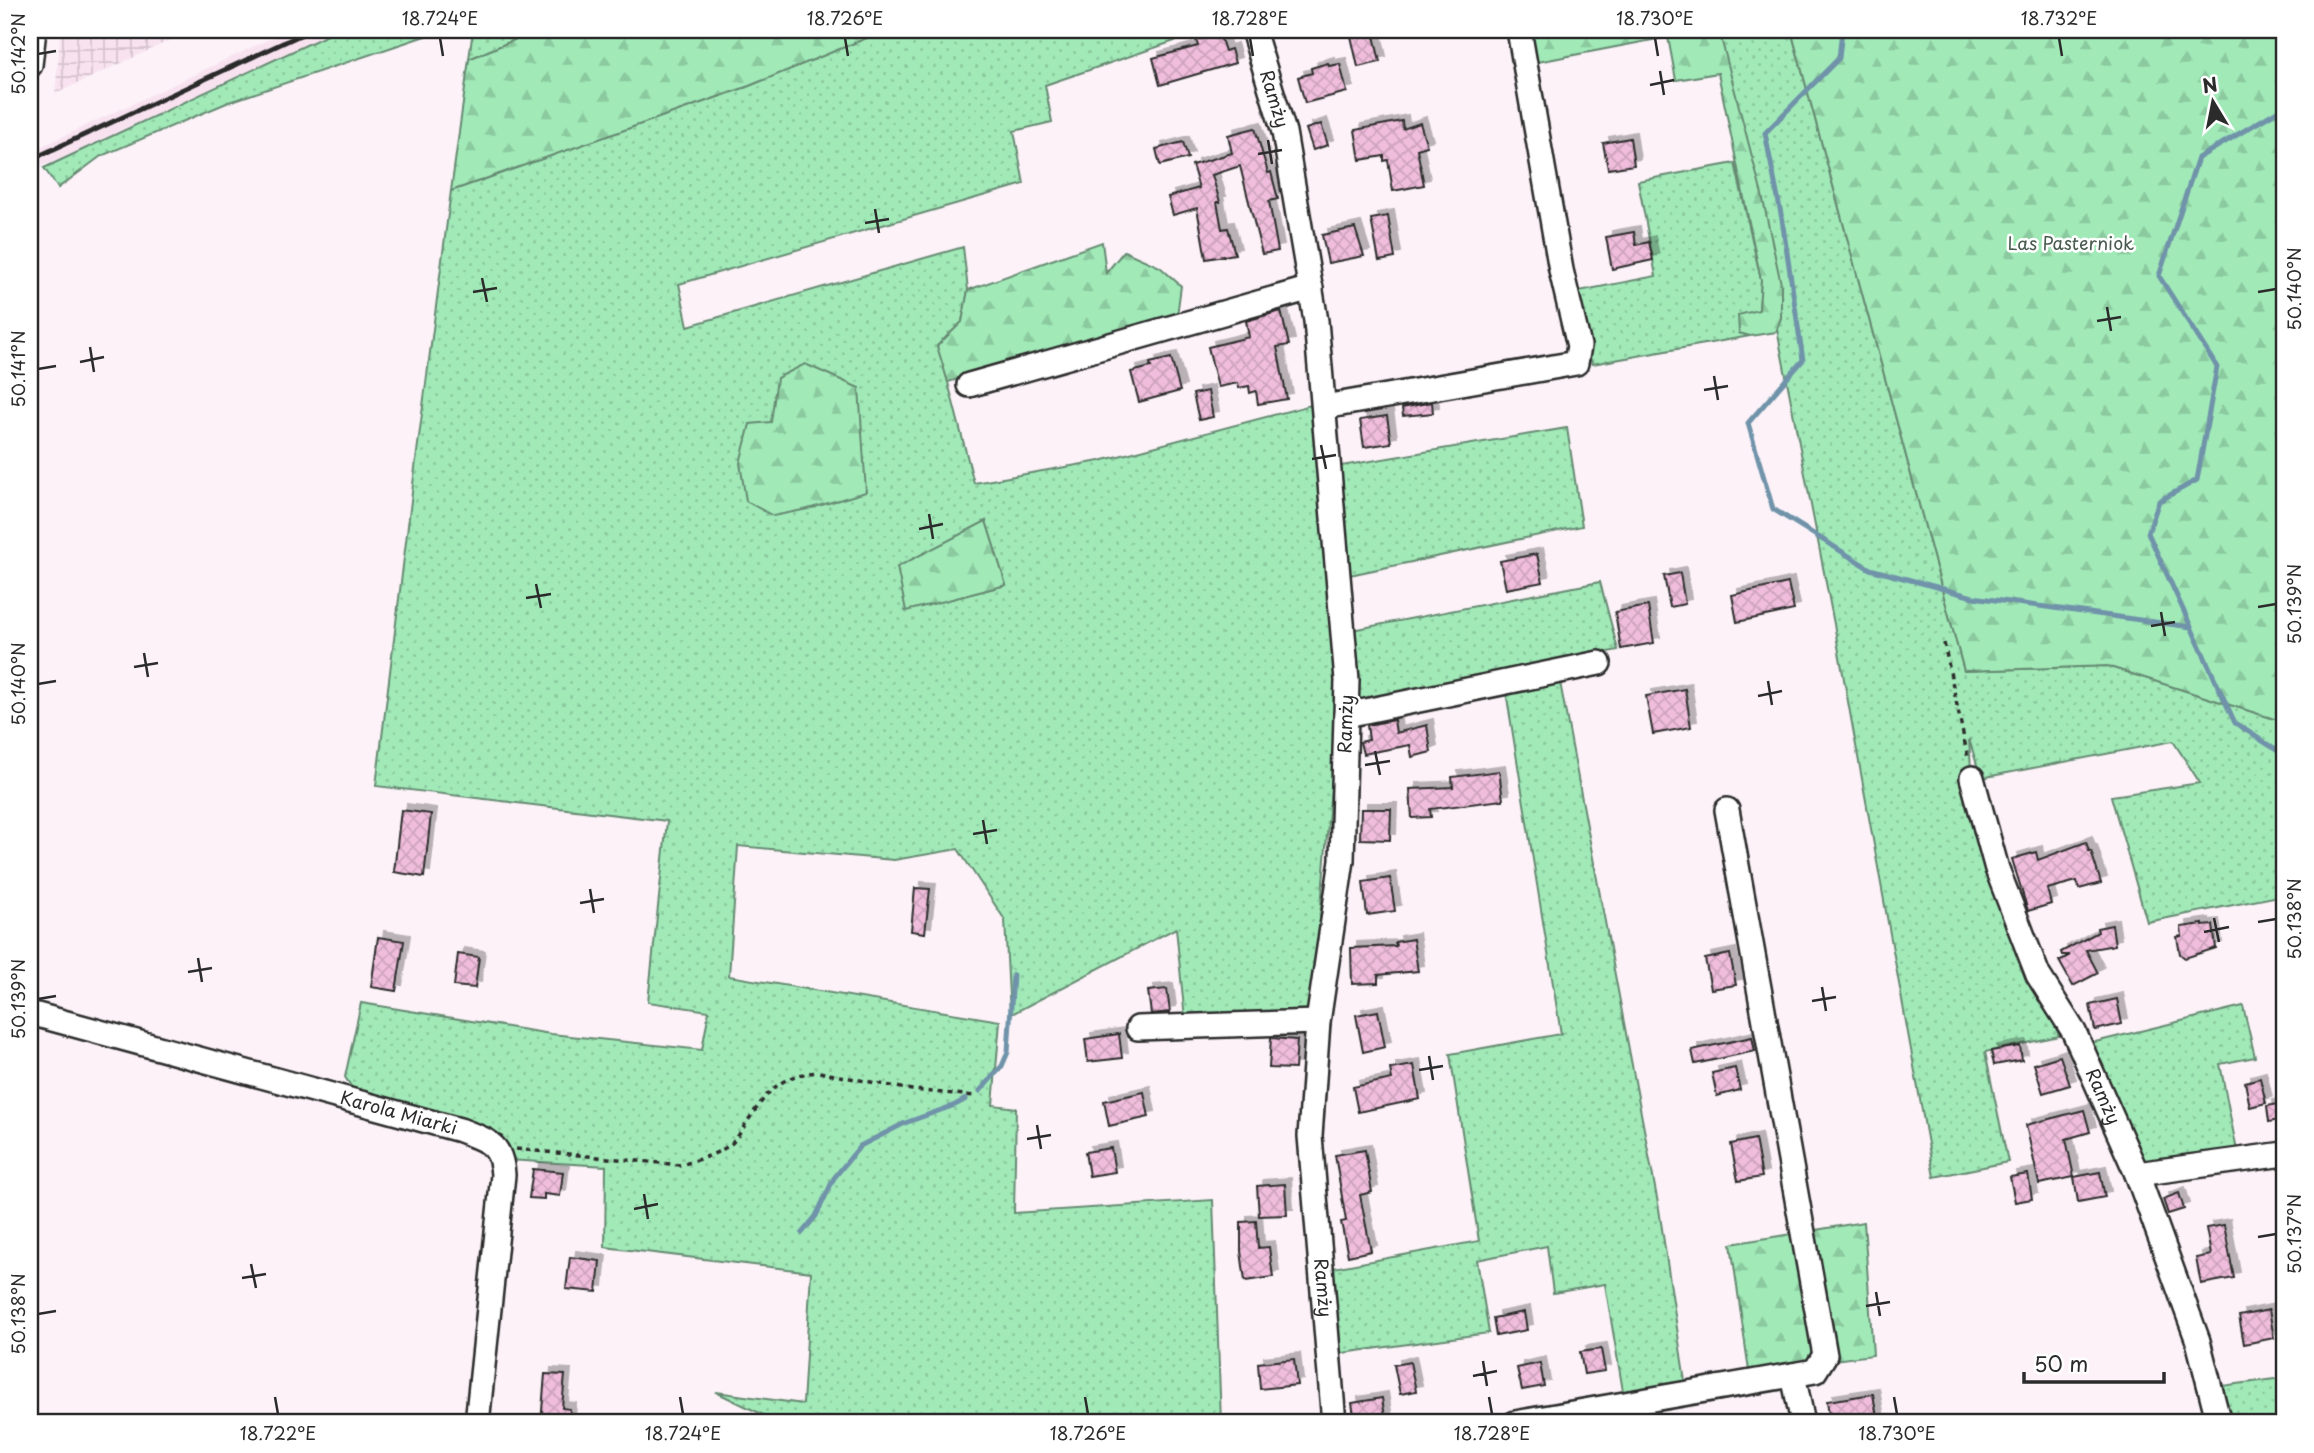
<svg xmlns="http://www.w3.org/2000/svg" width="2314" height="1453" font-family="'Playpen Sans',sans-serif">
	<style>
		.built { fill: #f8e2f0 }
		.industrial { fill: url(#industrial-grid) }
		.grass { fill: url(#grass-dots); stroke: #668a72; stroke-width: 2; fill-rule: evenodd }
		.forest { fill: url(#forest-firs); stroke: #668a72; stroke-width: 2 }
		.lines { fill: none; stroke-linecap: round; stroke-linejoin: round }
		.stream { stroke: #6f93a9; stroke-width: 5 }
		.building { fill: url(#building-cross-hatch); stroke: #2b2b2b; stroke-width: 2; filter: url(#shadow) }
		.minor-casing { stroke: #2b2b2b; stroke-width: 28 }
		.path { stroke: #2b2b2b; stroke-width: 3.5; stroke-dasharray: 5 5; stroke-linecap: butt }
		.minor { stroke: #fff; stroke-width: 23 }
		.rail { stroke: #2b2b2b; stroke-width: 5 }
		.ticks { fill: none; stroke: #2b2b2b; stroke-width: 2.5 }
		.labels { text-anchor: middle; stroke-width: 5; stroke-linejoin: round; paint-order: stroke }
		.street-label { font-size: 18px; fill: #2b2b2b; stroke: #fff }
		.park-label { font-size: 18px; fill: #485b4e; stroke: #fff }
		.neatline { fill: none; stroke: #2b2b2b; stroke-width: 2.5 }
		.ticks-label { font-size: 18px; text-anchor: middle; fill: #2b2b2b }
	</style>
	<defs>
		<pattern id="industrial-grid" width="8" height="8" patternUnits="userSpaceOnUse" patternTransform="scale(1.75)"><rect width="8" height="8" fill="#f8e2f0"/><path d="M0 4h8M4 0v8" fill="none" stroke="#d5c2ce"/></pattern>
		<pattern id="grass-dots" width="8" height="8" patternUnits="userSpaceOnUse" patternTransform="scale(1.75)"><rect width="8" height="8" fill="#a1eab8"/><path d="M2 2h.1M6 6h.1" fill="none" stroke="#8bc99e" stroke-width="1.8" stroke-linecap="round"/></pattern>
		<pattern id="forest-firs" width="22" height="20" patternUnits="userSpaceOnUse" patternTransform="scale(1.75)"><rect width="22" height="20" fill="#a1eab8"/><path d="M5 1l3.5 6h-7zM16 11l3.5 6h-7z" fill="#8bc99e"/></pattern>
		<pattern id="building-cross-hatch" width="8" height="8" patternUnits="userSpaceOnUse" patternTransform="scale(1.75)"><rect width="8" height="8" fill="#f0bedc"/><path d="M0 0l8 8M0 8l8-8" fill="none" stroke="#cea3bd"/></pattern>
		<filter id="shadow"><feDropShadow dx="6" dy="-6" stdDeviation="0" flood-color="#0004"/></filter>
	</defs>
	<rect width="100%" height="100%" fill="#fcf2f8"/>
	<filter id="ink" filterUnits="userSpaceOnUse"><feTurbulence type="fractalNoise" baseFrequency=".0143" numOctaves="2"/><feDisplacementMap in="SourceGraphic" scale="14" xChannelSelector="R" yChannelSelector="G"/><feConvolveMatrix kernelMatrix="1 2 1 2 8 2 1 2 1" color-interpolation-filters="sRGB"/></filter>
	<g filter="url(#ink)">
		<polygon class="built" points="289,30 338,30 67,158 30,169 30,152"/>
		<polygon class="industrial" points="61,30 192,30 55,94"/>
		<g class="grass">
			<polygon points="338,30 443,30 229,102 101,156 58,188 44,168"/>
			<polygon points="473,30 538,30 469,59"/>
			<path d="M886 30H1021L1024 38 1056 30H1207L1045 85 1052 122 1014 131 1024 184 679 284 688 326 963 247 968 290 962 322 937 346 943 363 974 483 1100 461 1311 405 1331 568 1340 679 1312 1015 1185 1019 1176 928 1010 1015 1005 920 958 849 894 860 738 846 729 976 1000 1021 993 1105 1016 1108 1014 1213 1213 1200 1221 1423H780L716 1392 803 1404 811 1272 605 1247 606 1166 508 1160 356 1094 345 1077 361 1003 551 1034 702 1050 709 1011 648 1002 667 821 376 786 416 460 451 191 749 86ZM986 521 1006 585 906 610Z"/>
			<polygon points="1736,30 1791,30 1964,671 2107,666 2284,722 2284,895 2147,922 2111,796 2200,783 2173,741 1981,778 1969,739 1974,814 2059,1036 1985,1052 2008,1162 1934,1177 1834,624 1720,35"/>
			<polygon points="1735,163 1761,280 1759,310 1739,333 1750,336 1592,364 1569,293 1656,276 1638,181"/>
			<polygon points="1567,428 1582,526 1345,576 1335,467"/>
			<polygon points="1600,582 1618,650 1353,702 1352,630"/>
			<polygon points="1559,677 1659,1209 1685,1381 1624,1397 1605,1284 1553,1293 1547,1246 1477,1260 1489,1333 1335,1354 1328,1269 1479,1241 1450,1054 1561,1034 1505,685"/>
			<polygon points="2243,1006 2255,1057 2220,1064 2237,1151 2143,1163 2087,1044"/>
			<polygon points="2284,1378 2284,1423 2229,1423 2221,1386"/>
		</g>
		<g class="forest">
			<polygon points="538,30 886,30 749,86 451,191 469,59"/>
			<polygon points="1521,30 1719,30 1762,195 1781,284 1781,318 1776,332 1750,336 1739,333 1738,315 1759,310 1761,280 1718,73 1676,80 1668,37 1527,64"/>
			<polygon points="1791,30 2284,30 2284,722 2107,666 1964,671"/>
			<polygon points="1102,242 1106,273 1124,251 1160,267 1181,286 1177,316 948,382 937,346 962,322 968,290"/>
			<polygon points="805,364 859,388 866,492 808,509 773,516 746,501 740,463 750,424 771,422 777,378"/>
			<polygon points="986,521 1006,585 906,611 897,567"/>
			<polygon points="1864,1222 1873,1355 1749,1371 1731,1244"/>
		</g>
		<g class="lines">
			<g class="stream">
				<polyline points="1842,30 1839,58 1765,133 1782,219 1803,360 1748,423 1773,509 1870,569 1973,597 2191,627"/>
				<polyline points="2284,107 2198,158 2159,276 2217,367 2197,480 2159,501 2148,533 2235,723 2284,755"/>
				<polyline points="980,1091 1002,1066 1008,1052 1013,975"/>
				<polyline points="802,1233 816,1216 834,1178 860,1146 905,1123 955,1105 966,1099"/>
			</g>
		</g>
		<g class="building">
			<polygon points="1373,31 1380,62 1358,67 1351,36"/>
			<polygon points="1219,33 1225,51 1231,49 1235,63 1160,85 1153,58 1198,46 1196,40"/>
			<polygon points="1328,63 1329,66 1340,64 1347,92 1305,103 1298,77 1312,73 1311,68"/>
			<polygon points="1402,121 1403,129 1420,123 1427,146 1417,149 1424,185 1393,191 1388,160 1384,161 1384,156 1360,160 1355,130"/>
			<polygon points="1321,124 1328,145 1313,150 1306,129"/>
			<polygon points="1255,128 1268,173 1271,172 1278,199 1269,201 1278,251 1262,254 1240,166 1212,175 1220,202 1217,202 1222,229 1228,228 1235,254 1206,259 1197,208 1173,215 1168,197 1199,188 1192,165 1232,153 1228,135"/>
			<polygon points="1630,138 1634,165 1608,169 1603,143"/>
			<polygon points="1183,142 1188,158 1160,165 1156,149"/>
			<polygon points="1388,216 1395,258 1379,261 1371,219"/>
			<polygon points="1355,228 1364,256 1328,263 1322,235"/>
			<polygon points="1634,232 1636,245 1649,242 1653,260 1612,269 1606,237"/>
			<polygon points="1281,311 1289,345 1277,347 1287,399 1258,404 1256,391 1250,393 1249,386 1239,388 1238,383 1218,387 1208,347 1249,337 1246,321"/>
			<polygon points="1171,358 1180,391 1139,402 1131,372 1151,367 1150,363"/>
			<polygon points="1208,391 1213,417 1199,420 1193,394"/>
			<polygon points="1432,402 1433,413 1403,416 1402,408"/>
			<polygon points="1387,416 1391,443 1364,447 1360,420"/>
			<polygon points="1537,554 1543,582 1506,589 1500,561"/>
			<polygon points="1680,573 1685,604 1670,607 1664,576"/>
			<polygon points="1788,583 1794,610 1737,622 1732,595"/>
			<polygon points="1648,606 1654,643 1621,649 1615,612"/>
			<polygon points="1685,689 1691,727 1653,734 1646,696"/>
			<polygon points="1394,720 1396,733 1427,725 1431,752 1412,757 1410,745 1363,754 1360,742 1369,740 1367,725"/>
			<polygon points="1499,771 1503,800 1430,809 1431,817 1412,818 1410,789 1453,787 1452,777"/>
			<polygon points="1361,809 1391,809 1390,840 1360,839"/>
			<polygon points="401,810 431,814 424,877 394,872"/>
			<polygon points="2086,842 2089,851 2091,851 2101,883 2079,889 2077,881 2047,889 2051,904 2028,911 2012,859 2036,852 2038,860"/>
			<polygon points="1390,878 1395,911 1367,915 1363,882"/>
			<polygon points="915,888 930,889 925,933 911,931"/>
			<polygon points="2203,924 2203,926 2213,925 2216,948 2185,958 2180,954 2177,937 2182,936 2181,927"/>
			<polygon points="2112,925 2115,945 2086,950 2098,973 2073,986 2059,961 2070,955 2062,955 2061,952 2098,932 2097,928"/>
			<polygon points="378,937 404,941 396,991 371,987"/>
			<polygon points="1413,939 1418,971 1378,975 1378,983 1352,984 1351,948 1396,946 1395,942"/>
			<polygon points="458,954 479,957 475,988 454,986"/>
			<polygon points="1730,954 1736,985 1711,989 1705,959"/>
			<polygon points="1167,989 1170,1012 1151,1014 1148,991"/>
			<polygon points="2117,999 2122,1024 2095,1030 2090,1005"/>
			<polygon points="1378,1011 1385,1047 1363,1052 1356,1015"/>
			<polygon points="1119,1034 1122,1058 1088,1062 1085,1039"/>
			<polygon points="1752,1037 1755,1051 1695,1064 1692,1050"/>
			<polygon points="1271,1038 1297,1040 1295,1069 1269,1068"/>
			<polygon points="2020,1046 2022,1060 1994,1065 1991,1051"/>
			<polygon points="2060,1056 2070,1085 2043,1093 2034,1064"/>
			<polygon points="1414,1065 1420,1099 1358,1112 1353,1087 1392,1079 1390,1069"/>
			<polygon points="1735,1068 1740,1090 1717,1096 1712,1073"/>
			<polygon points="2260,1078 2266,1103 2250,1107 2245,1082"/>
			<polygon points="1144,1092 1149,1117 1109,1126 1104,1101"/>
			<polygon points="2284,1103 2284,1119 2269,1122 2267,1106"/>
			<polygon points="2084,1110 2090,1132 2066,1139 2074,1177 2039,1184 2026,1125"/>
			<polygon points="1755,1139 1762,1177 1738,1181 1731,1144"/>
			<polygon points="1111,1148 1115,1172 1089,1176 1085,1152"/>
			<polygon points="1365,1150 1372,1192 1360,1195 1371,1251 1348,1256 1341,1222 1346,1221 1335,1155"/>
			<polygon points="533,1169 563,1172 560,1196 544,1194 544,1199 529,1198"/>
			<polygon points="2100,1172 2105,1197 2078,1202 2074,1177"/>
			<polygon points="2028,1174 2032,1199 2015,1202 2010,1177"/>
			<polygon points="1285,1184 1287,1215 1259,1216 1257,1186"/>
			<polygon points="2179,1193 2184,1209 2168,1214 2163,1199"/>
			<polygon points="1256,1221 1258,1248 1269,1247 1273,1277 1245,1281 1241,1251 1241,1222"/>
			<polygon points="2224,1225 2234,1278 2201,1284 2196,1258 2211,1255 2206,1228"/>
			<polygon points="570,1257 600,1261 597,1292 566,1289"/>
			<polygon points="2269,1310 2274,1338 2244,1344 2239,1316"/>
			<polygon points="1524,1312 1527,1330 1496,1336 1493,1318"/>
			<polygon points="1601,1349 1605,1371 1584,1374 1580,1352"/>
			<polygon points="1294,1359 1297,1385 1260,1389 1258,1363"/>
			<polygon points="1410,1362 1416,1391 1400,1394 1394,1365"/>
			<polygon points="1540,1363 1544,1386 1522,1390 1517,1368"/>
			<polygon points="545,1374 565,1375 562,1408 570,1409 569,1423 541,1423"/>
			<polygon points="1873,1394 1878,1423 1830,1423 1827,1401"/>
			<polygon points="1382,1398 1386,1423 1355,1423 1352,1403"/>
		</g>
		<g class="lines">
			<defs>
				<g id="minor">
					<path id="s1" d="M1253 30 1284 132 1316 321 1347 680 1342 860 1318 1022 1310 1136 1334 1423"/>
					<polyline points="30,65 34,30"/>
					<polyline points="969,385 1311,288"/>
					<polyline points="1324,407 1576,363 1579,346 1561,270 1519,30"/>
					<polyline points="1346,715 1599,663"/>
					<path id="s2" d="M1972 778 1997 869 2038 975 2074 1032 2137 1174 2198 1341 2219 1423"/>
					<path id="s3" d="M30 1013 460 1130C487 1141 501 1142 503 1175L477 1423"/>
					<polyline points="1138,1028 1318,1022"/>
					<polyline points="2137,1174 2284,1154"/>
					<polyline points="1793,1375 1803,1423"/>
					<polyline points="1515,1423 1815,1371 1825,1355 1727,810"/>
				</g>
			</defs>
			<use href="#minor" class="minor-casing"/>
			<g class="path">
				<polyline points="1944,643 1968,758"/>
				<path d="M516 1149 680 1165C698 1160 716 1155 731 1144 737 1139 742 1129 747 1122 768 1091 779 1075 819 1072L912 1090 975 1096"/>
			</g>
			<use href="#minor" class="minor"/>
			<polyline class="rail" points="30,160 311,30"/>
		</g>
	</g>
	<path class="ticks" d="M440 38 443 56M845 38 848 56M1250 38 1253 56M1655 38 1658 56M2059 38 2062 56M38 54 56 51M1660 71 1664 95M1650 85 1674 80M1268 140 1272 164M1258 154 1282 150M875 209 879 233M865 223 889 219M482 278 487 302M473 292 497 288M2258 292 2276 289M2107 307 2111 331M2097 321 2121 317M90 347 94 372M80 362 104 357M38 369 56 366M1714 376 1718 400M1704 390 1728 386M1321 445 1326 469M1312 459 1336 455M929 514 933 539M919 529 943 524M536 584 541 608M526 598 551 594M2258 607 2276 604M2161 612 2165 636M2151 626 2175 622M144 653 148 677M134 667 158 663M1768 681 1772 705M38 684 56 681M1758 696 1782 691M1375 751 1380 775M1365 765 1390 761M983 820 987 844M973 834 997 830M590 889 594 913M580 903 604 899M2214 918 2219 942M2258 922 2276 919M2204 932 2229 927M198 958 202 982M188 972 212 968M1822 987 1826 1011M38 999 56 996M1812 1001 1836 997M1429 1056 1433 1080M1419 1070 1443 1066M1037 1125 1041 1149M1027 1139 1051 1135M644 1194 648 1219M634 1209 658 1204M2258 1237 2276 1234M251 1264 256 1288M242 1278 266 1274M1876 1292 1880 1316M1866 1306 1890 1302M38 1314 56 1311M1483 1361 1487 1386M1473 1376 1497 1371M275 1397 278 1414M680 1397 683 1414M1085 1397 1088 1414M1489 1397 1492 1414M1894 1397 1897 1414"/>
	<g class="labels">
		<g class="street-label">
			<text dy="6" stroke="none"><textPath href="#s1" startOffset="72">Ramży</textPath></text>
			<text transform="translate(1346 724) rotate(-88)" y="6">Ramży</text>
			<text dy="6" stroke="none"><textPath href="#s2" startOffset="346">Ramży</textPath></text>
			<text dy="6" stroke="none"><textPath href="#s3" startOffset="382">Karola Miarki</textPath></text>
			<text dy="6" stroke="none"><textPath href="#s1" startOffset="1269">Ramży</textPath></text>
		</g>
		<g class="park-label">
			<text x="2071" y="250">Las Pasterniok</text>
		</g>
	</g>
	<rect width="2314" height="1453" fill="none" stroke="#fff" stroke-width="77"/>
	<g transform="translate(2213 102) rotate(350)" stroke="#ffffff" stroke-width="5" paint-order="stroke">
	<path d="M0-5L12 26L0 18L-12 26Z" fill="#2b2b2b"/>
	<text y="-10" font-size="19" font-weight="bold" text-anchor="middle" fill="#2b2b2b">N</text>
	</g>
	<path d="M2024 1372v10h140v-10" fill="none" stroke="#2b2b2b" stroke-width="3.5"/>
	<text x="2034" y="1372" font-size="21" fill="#2b2b2b" stroke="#ffffff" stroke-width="5" paint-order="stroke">50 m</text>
	<rect x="38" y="38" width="2238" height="1376" class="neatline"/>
	<g class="ticks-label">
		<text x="440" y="25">18.724°E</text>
		<text x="845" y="25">18.726°E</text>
		<text x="1250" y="25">18.728°E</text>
		<text x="1655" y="25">18.730°E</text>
		<text x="2059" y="25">18.732°E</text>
		<text transform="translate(19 54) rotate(-90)" y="6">50.142°N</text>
		<text transform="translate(2295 289) rotate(-90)" y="6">50.140°N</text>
		<text transform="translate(19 369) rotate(-90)" y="6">50.141°N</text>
		<text transform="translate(2295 604) rotate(-90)" y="6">50.139°N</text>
		<text transform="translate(19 684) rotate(-90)" y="6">50.140°N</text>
		<text transform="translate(2295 919) rotate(-90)" y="6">50.138°N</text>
		<text transform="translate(19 999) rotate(-90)" y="6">50.139°N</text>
		<text transform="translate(2295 1234) rotate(-90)" y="6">50.137°N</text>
		<text transform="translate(19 1314) rotate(-90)" y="6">50.138°N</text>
		<text x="278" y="1440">18.722°E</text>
		<text x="683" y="1440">18.724°E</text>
		<text x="1088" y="1440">18.726°E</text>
		<text x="1492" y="1440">18.728°E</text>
		<text x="1897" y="1440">18.730°E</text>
	</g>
</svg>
